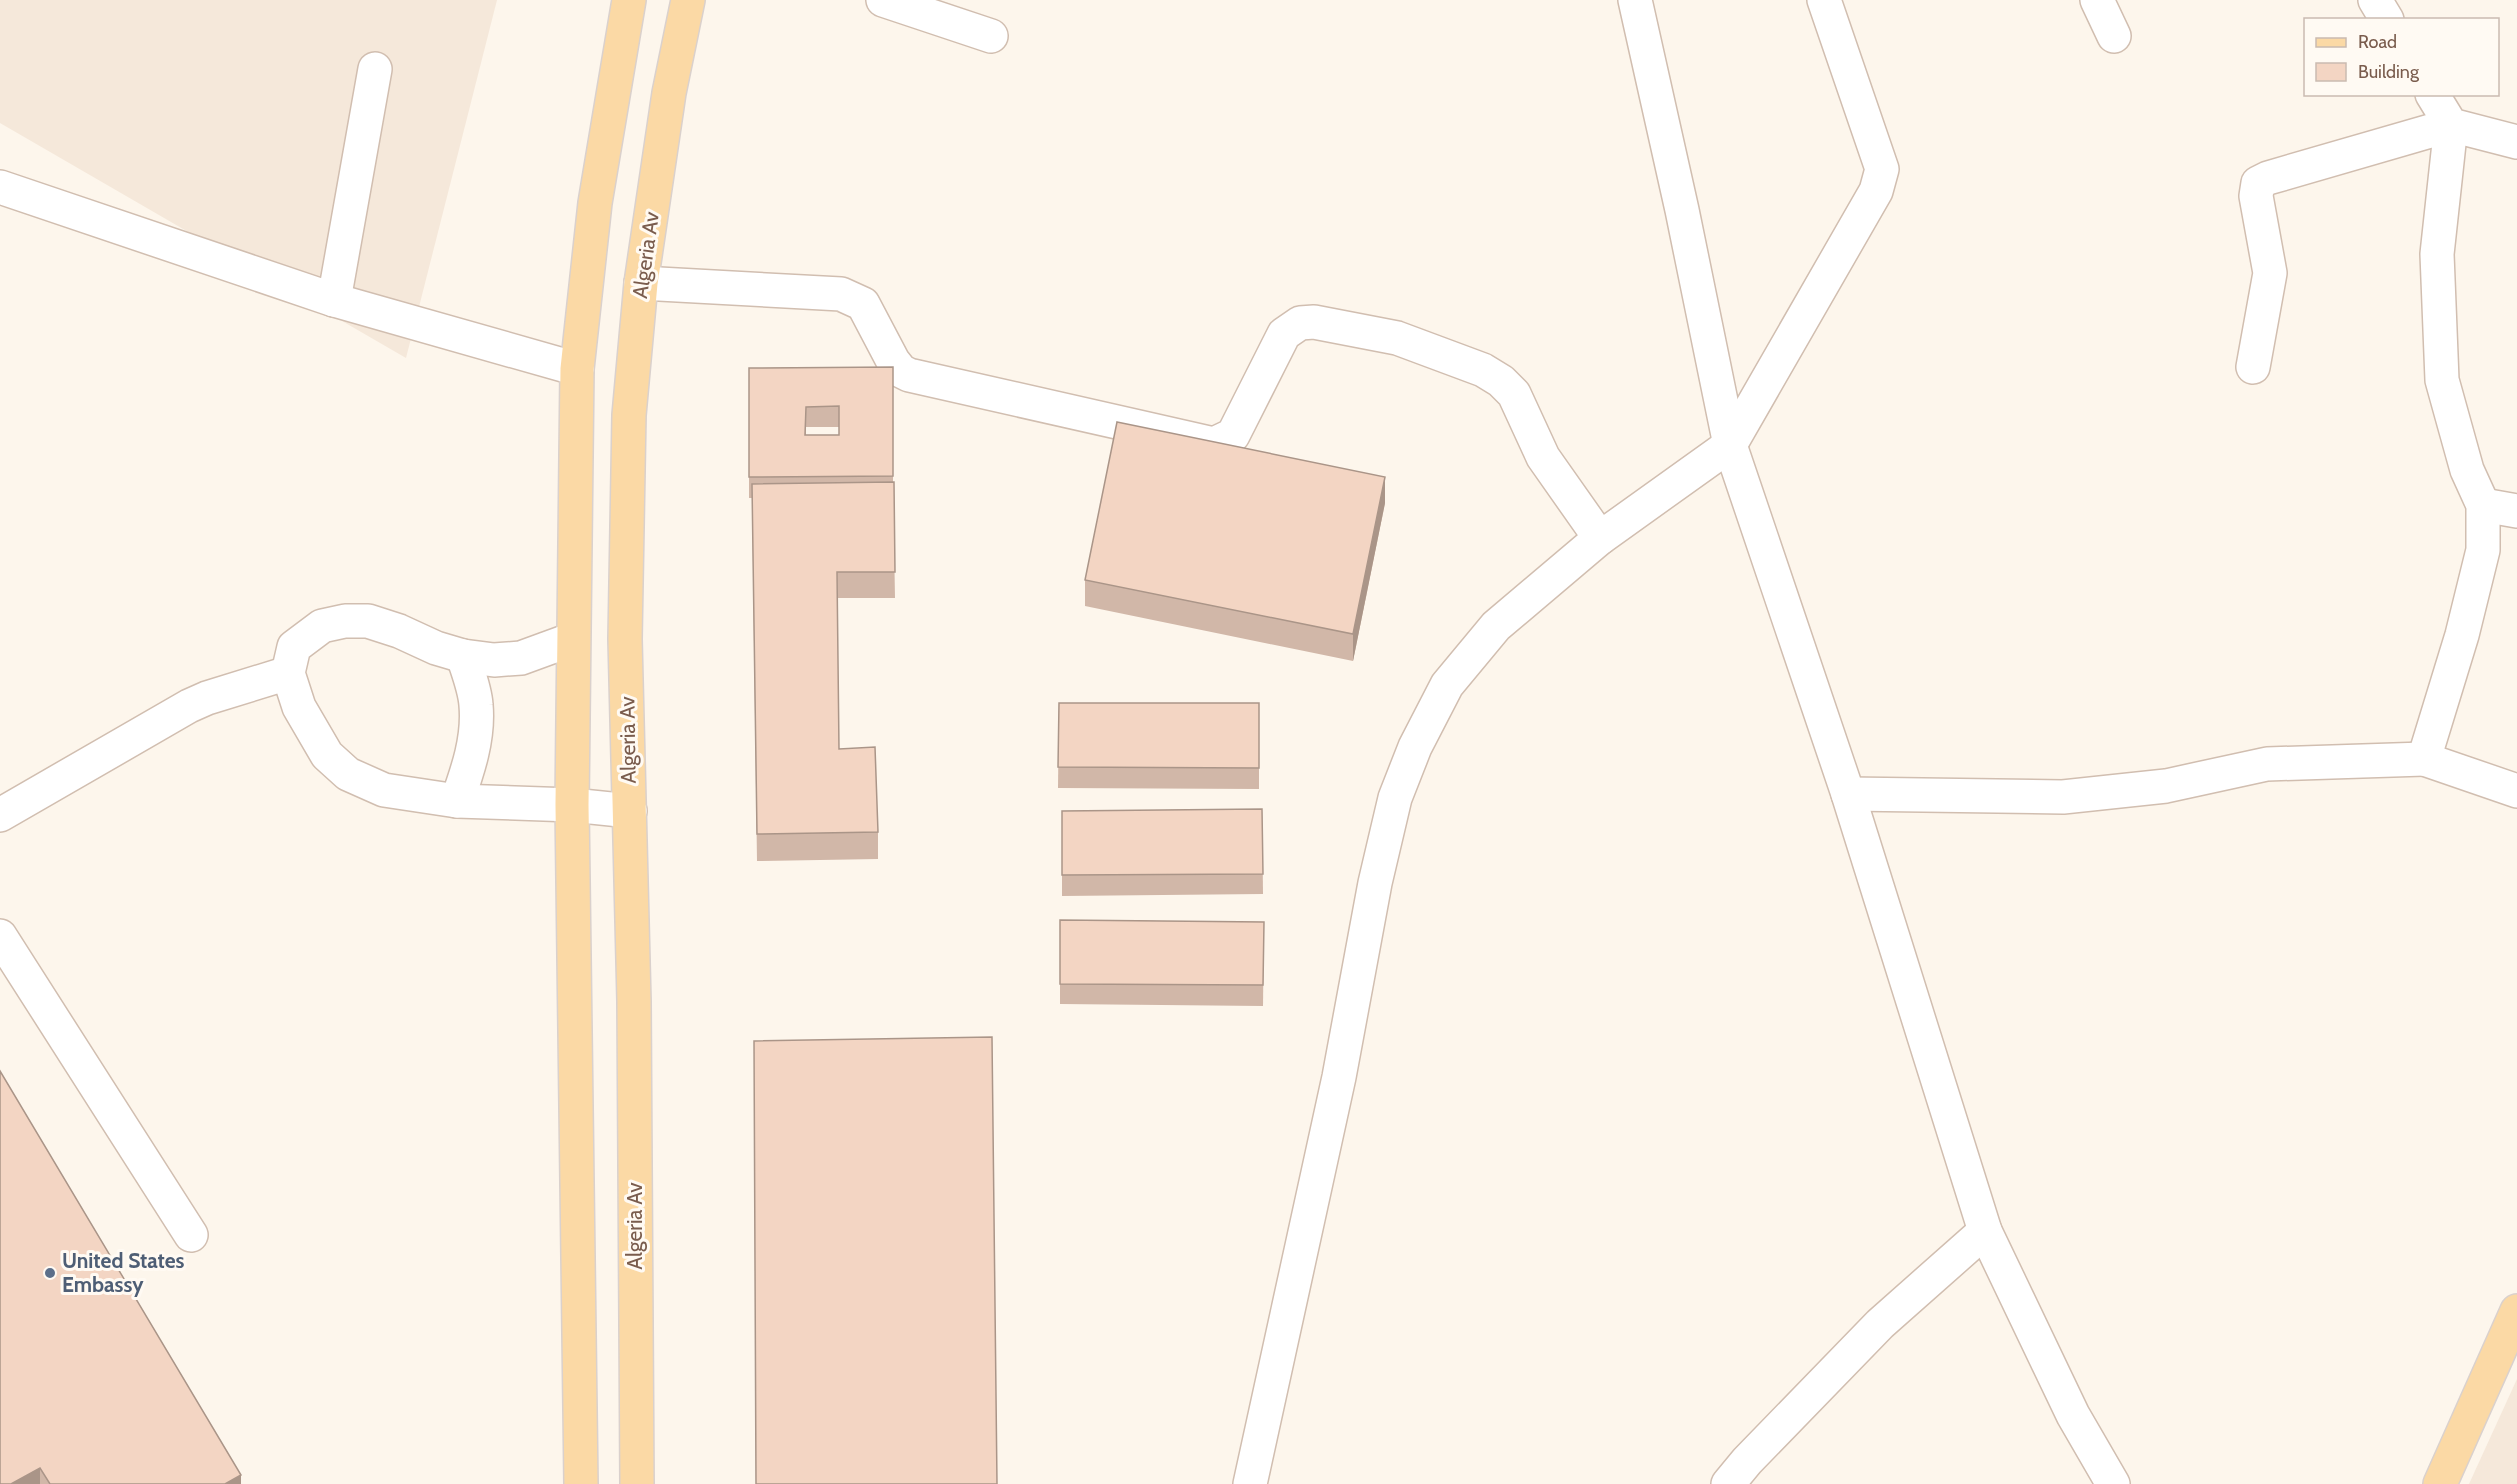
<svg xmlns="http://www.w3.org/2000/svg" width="2517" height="1484" font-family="Cabin,sans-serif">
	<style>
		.residential { fill: #f5e8da }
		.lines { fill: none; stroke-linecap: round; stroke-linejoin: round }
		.minor-casing { stroke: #d1beb0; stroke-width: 36 }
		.major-casing { stroke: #dad1cd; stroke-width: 36 }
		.minor { stroke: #fff; stroke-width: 33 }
		.major { stroke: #fbd9a5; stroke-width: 33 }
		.wall { fill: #d1b7a8; fill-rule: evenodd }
		.shaded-wall { fill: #aa9588 }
		.building { fill: #f3d5c3; stroke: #aa9588; stroke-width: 1.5; fill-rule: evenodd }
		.service-dot { fill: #5c6f8a; stroke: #fffaf3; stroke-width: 2 }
		.labels { text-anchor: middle; stroke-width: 6; stroke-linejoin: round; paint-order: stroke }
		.street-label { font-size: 21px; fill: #7a5c4d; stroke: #fffaf3 }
		.service-label { font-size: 21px; font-weight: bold; fill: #4e5e75; stroke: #fffaf3; text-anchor: start }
	</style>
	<rect width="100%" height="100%" fill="#fdf6ec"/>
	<g class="residential">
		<polygon points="0,0 497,0 406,358 0,123"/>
		<polygon points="2517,1379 2517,1484 2469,1484"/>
	</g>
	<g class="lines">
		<defs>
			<g id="minor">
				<polyline points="883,0 991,36"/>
				<polyline points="1635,0 1682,210 1730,445 1848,794 1985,1231 2073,1415 2113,1484"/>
				<polyline points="2097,0 2114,36"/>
				<polyline points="2375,0 2387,20"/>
				<polyline points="2432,94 2451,125 2517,142"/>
				<polyline points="0,187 334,300 577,369"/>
				<polyline points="641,283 841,294 863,304 893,361 901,371 909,375 1214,444 1233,435 1284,334 1300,323 1314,322 1397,338 1483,370 1501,381 1514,394 1543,457 1600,538"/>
				<polyline points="334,300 375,69"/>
				<polyline points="2253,367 2270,273 2256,196 2258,183 2268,178 2451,125 2437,254 2442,380 2467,470 2483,505 2483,550 2462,635 2424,759 2517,791"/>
				<polyline points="2483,505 2517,511"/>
				<polyline points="573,639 521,658 494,660 463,656 436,648 399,631 368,621 345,621 322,626 294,647 288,673 299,707 327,755 348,774 384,790 457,801 572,805 630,811"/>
				<polyline points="1848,794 2063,797 2166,786 2267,764 2424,759"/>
				<path d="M457 801C468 770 479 738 476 705 475 689 468 672 463 656"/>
				<polyline points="0,815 189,706 207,698 288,673"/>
				<polyline points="0,936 191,1235"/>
				<polyline points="1250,1484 1339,1077 1375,883 1395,798 1415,747 1447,685 1496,626 1600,538 1730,445 1876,191 1882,169 1824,0"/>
				<polyline points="1728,1484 1747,1461 1880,1324 1985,1231"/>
			</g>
			<g id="major">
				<polyline points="581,1484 572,805 577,369 595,203 629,0"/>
				<polyline points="637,1484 634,1001 625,639 629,415 641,283 669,93 688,0"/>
				<polyline points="2440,1484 2517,1311"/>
			</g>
		</defs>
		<use href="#minor" class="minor-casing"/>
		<use href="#major" class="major-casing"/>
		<use href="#minor" class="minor"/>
		<use href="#major" class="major"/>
	</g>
	<g class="wall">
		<path d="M893 367V482L895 598H837L839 749 878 832V859L757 861 752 498H749V368ZM806 427H839V435H806Z"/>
		<polygon points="1385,503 1353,661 1085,606 1085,580"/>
		<polygon points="1059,703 1259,703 1259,789 1058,788"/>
		<polygon points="1262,809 1263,894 1062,896 1062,811"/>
		<polygon points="1060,920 1264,922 1263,1006 1060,1004"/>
		<polygon points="0,1071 241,1484 0,1484"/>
	</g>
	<g class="shaded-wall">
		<polygon points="1385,477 1385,503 1353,661 1353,634"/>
		<polygon points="40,1468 40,1484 11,1484"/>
		<polygon points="241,1475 241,1484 225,1484"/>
	</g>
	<g class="building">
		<path d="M893 367V476L749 477V368ZM839 406V435H805L806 407Z"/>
		<polygon points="1117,422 1385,477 1353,634 1085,580"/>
		<polygon points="894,482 895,572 837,572 839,749 875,747 878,832 757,834 752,484"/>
		<polygon points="1059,703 1259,703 1259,768 1058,767"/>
		<polygon points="1262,809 1263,874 1062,875 1062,811"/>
		<polygon points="1060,920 1264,922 1263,985 1060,984"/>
		<polygon points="992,1037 997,1484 756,1484 754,1041"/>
		<polygon points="0,1071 241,1475 225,1484 50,1484 40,1468 11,1484 0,1484"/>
	</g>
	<circle class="service-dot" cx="50" cy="1273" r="6"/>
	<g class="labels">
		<g class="street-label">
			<text transform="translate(646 255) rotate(-82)" y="7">Algeria Av</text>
			<text transform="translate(628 740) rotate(-91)" y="7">Algeria Av</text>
			<text transform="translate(635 1226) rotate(-90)" y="7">Algeria Av</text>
		</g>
		<g class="service-label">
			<text x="62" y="1268">United States<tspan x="62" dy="24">Embassy</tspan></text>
		</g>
	</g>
	<rect x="2304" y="18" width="195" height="78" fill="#fffaf3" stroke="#cabbb1" stroke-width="1.5"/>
	<rect x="2316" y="38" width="30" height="9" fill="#fbd9a5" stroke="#cabbb1" stroke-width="1.5"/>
	<text x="2358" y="48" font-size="18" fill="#7a5c4d">Road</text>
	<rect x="2316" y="63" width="30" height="18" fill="#f3d5c3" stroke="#cabbb1" stroke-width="1.5"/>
	<text x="2358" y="78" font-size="18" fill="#7a5c4d">Building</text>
</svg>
